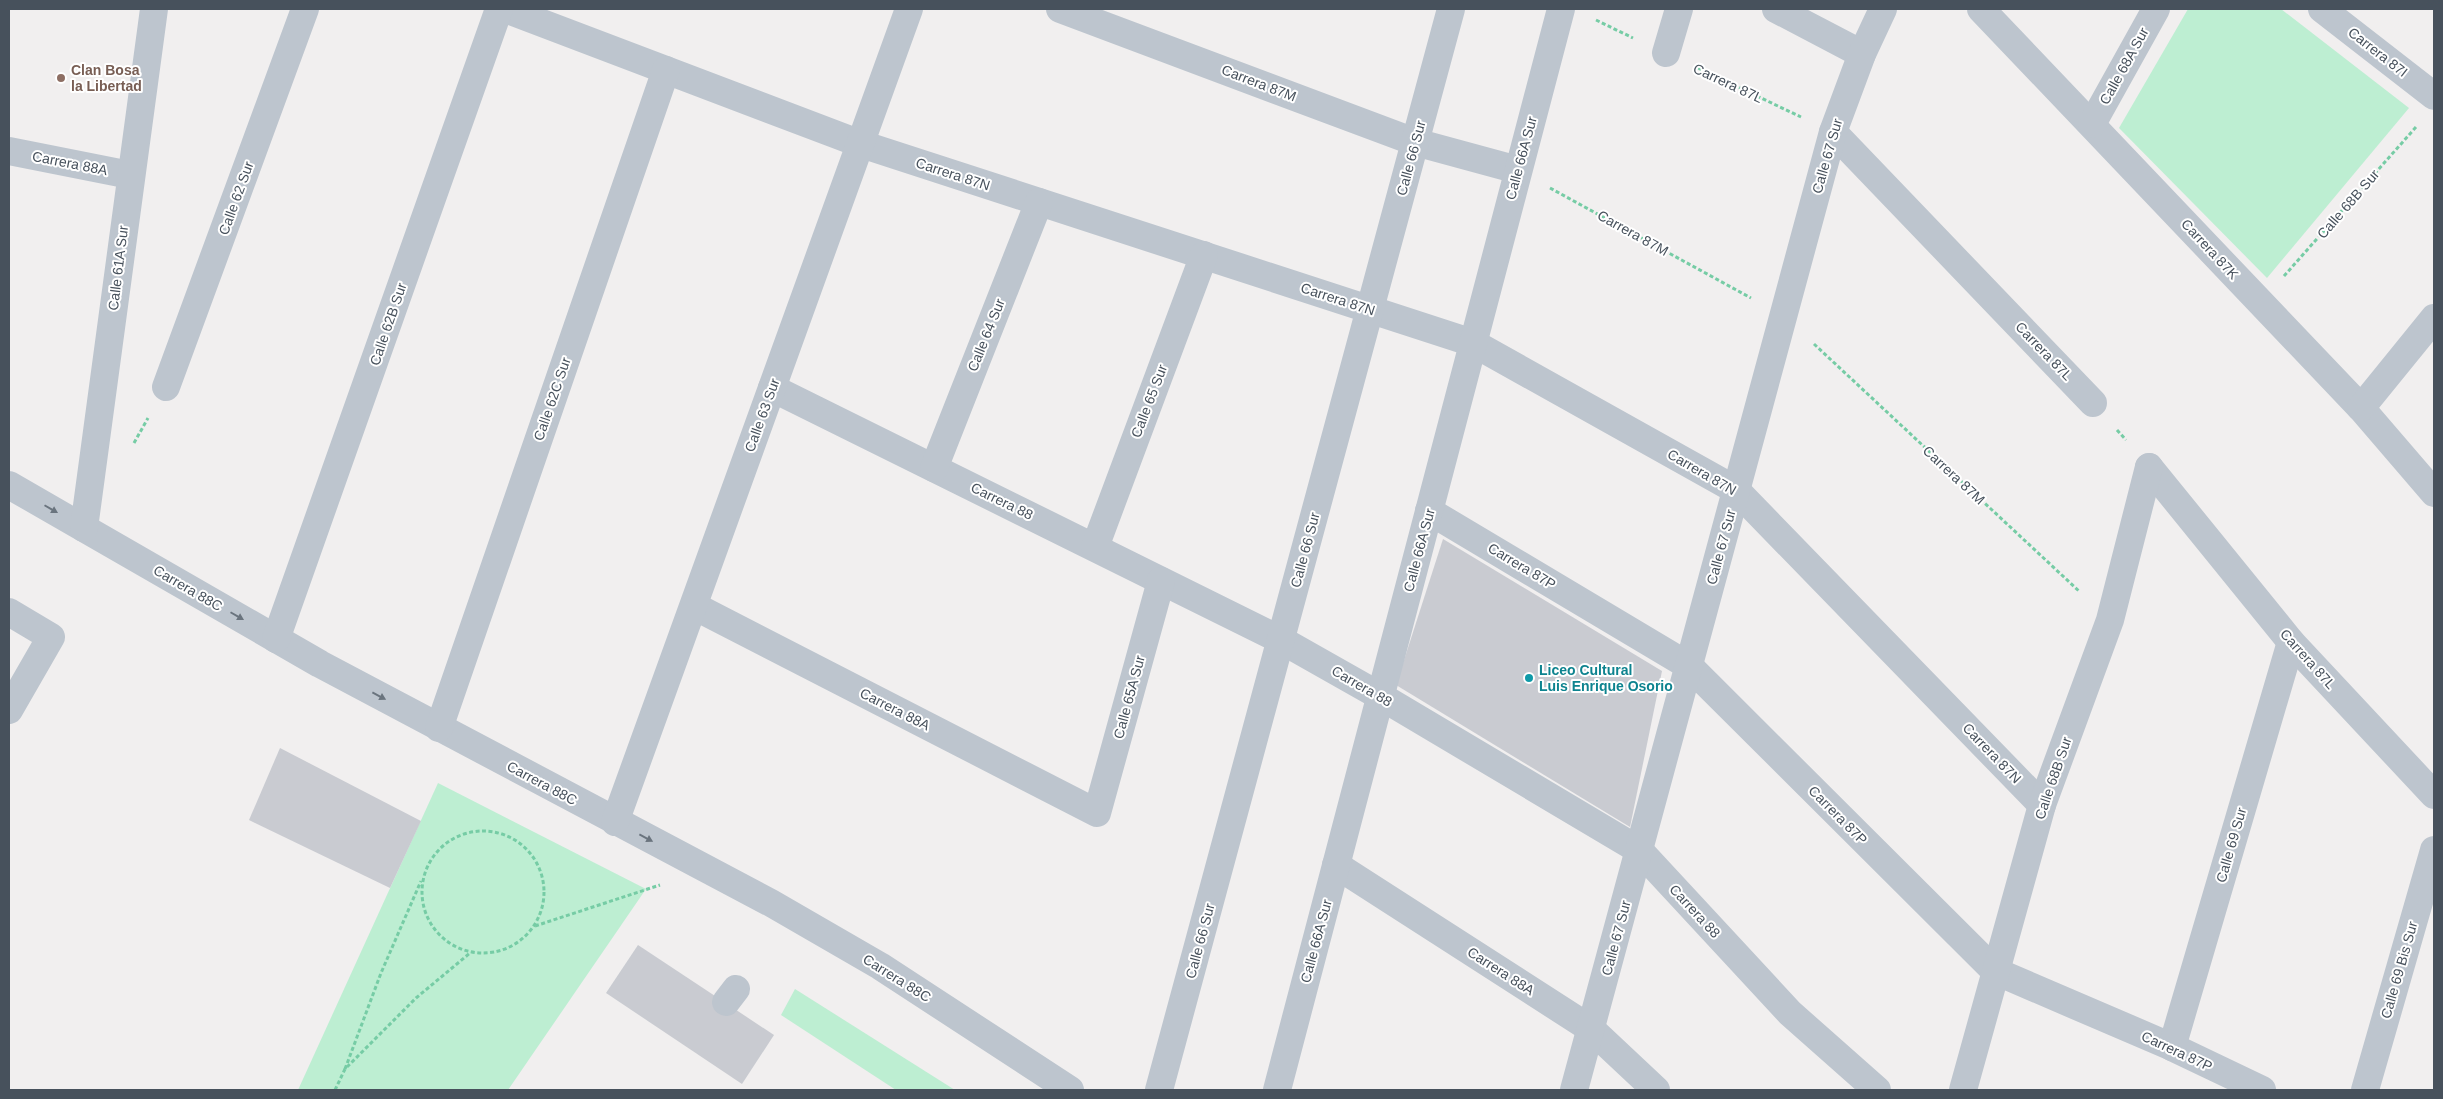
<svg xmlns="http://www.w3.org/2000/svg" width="2443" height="1099" font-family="Helvetica,sans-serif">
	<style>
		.green { fill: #bdeed2 }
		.building { fill: #c9cbd1 }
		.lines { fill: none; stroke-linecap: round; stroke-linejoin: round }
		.path { stroke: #76cca5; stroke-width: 3; stroke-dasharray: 4 2.5; stroke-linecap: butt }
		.minor { stroke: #bdc5ce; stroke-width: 28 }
		.oneway { fill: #6a747e }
		.education-dot { fill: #8d6e63; stroke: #fff; stroke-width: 2 }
		.culture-dot { fill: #0f9aa8; stroke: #fff; stroke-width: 2 }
		.labels { text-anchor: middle; stroke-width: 4; stroke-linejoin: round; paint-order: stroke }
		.street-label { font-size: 14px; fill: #47515c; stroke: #fff }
		.education-label { font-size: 14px; font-weight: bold; fill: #785e54; stroke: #fff; text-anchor: start }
		.culture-label { font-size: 14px; font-weight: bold; fill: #0d838f; stroke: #fff; text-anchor: start }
	</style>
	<rect width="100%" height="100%" fill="#f1efef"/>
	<g class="green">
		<polygon points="2188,9 2281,9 2409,108 2267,278 2119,128"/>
		<polygon points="438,783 646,889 508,1090 298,1090"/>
		<polygon points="795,989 955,1090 896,1090 781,1015"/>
	</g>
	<g class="building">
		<polygon points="1443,539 1662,671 1630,827 1396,685"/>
		<polygon points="280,748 421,821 390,888 249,820"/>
		<polygon points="638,945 774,1035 742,1084 606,993"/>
	</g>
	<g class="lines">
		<g class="path">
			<polyline points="1596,20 1633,38"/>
			<polyline points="1698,68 1801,117"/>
			<polyline points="1550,188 1751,298"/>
			<polyline points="2284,276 2416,127"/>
			<polyline points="1814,344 2080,592"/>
			<polyline points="2117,430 2126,440"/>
			<polyline points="134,443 148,418"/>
			<circle cx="483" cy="892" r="61"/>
			<polyline points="535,926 660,885"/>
			<polyline points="345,1069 381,973 421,881"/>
			<polyline points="335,1090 345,1069 416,998 470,953"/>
		</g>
		<g class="minor">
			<polyline points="505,9 861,144 1473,343 1736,490 2042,805"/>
			<polyline points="1060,9 1415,142 1518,170"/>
			<polyline points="1776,9 1862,54"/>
			<polyline points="1981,9 2361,408 2434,493"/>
			<polyline points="2322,9 2434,96"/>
			<polyline points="1666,53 1679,9"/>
			<polyline points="2092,124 2156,9"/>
			<polyline points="1833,132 2093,403"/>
			<polyline points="9,151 130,175"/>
			<polyline points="166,387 305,9"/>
			<polyline points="772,388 1281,640 1380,696 1639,850 1790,1013 1877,1090"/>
			<polyline points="2361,408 2434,318"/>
			<polyline points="2149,467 2291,642 2434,795"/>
			<polyline points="934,468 1039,202"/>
			<polyline points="9,485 320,664 771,903 880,966 1070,1090"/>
			<polyline points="1429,511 1689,666 1995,971 2172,1047 2262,1090"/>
			<polyline points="84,528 154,9"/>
			<polyline points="1095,547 1204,255"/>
			<polyline points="694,606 1097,813 1161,581"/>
			<polyline points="9,612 51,637 9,710"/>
			<polyline points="276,639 499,9"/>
			<polyline points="439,728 666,70"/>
			<polyline points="615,822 909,9"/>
			<polyline points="1336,865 1591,1029 1656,1090"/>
			<polyline points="726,1002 736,989"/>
			<polyline points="2172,1047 2291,642"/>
			<polyline points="1159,1090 1451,9"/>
			<polyline points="1277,1090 1561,9"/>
			<polyline points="1574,1090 1833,132 1862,54 1883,9"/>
			<polyline points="1963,1090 2042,805 2110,620 2149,467"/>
			<polyline points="2365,1090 2434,850"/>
		</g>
	</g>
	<defs><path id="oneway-solid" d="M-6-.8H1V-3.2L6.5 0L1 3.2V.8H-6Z" transform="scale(1.25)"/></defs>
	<g class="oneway">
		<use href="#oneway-solid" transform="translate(51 509) rotate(30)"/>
		<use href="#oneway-solid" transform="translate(237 616) rotate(30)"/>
		<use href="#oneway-solid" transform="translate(379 696) rotate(28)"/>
		<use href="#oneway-solid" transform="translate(646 838) rotate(28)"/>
	</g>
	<circle class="education-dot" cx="61" cy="78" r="5"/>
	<circle class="culture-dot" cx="1529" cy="678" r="5"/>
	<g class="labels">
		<g class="street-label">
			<text transform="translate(2378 52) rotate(38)" y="5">Carrera 87I</text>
			<text transform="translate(2124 66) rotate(-61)" y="5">Calle 68A Sur</text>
			<text transform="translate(1259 83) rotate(21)" y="5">Carrera 87M</text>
			<text transform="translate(1728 83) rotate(25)" y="5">Carrera 87L</text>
			<text transform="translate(1827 156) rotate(-74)" y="5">Calle 67 Sur</text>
			<text transform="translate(1411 158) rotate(-75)" y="5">Calle 66 Sur</text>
			<text transform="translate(1521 158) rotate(-75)" y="5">Calle 66A Sur</text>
			<text transform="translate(70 163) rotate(11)" y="5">Carrera 88A</text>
			<text transform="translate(953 174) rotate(18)" y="5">Carrera 87N</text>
			<text transform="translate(236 198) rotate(-70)" y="5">Calle 62 Sur</text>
			<text transform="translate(2348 204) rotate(-49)" y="5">Calle 68B Sur</text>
			<text transform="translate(1633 233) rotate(29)" y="5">Carrera 87M</text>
			<text transform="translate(2210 249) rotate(47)" y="5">Carrera 87K</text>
			<text transform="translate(118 268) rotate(-83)" y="5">Calle 61A Sur</text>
			<text transform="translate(1338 299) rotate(18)" y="5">Carrera 87N</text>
			<text transform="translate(388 324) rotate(-71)" y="5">Calle 62B Sur</text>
			<text transform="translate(986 335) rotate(-68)" y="5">Calle 64 Sur</text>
			<text transform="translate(2044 351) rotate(46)" y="5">Carrera 87L</text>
			<text transform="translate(552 399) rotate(-71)" y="5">Calle 62C Sur</text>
			<text transform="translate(1149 401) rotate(-69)" y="5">Calle 65 Sur</text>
			<text transform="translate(762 415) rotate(-70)" y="5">Calle 63 Sur</text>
			<text transform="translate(1702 472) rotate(30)" y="5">Carrera 87N</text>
			<text transform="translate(1954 475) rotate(43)" y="5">Carrera 87M</text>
			<text transform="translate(1002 501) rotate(26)" y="5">Carrera 88</text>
			<text transform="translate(1721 547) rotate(-75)" y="5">Calle 67 Sur</text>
			<text transform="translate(1305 550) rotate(-75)" y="5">Calle 66 Sur</text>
			<text transform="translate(1419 550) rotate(-75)" y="5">Calle 66A Sur</text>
			<text transform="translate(1522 566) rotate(31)" y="5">Carrera 87P</text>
			<text transform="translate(188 588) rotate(30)" y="5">Carrera 88C</text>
			<text transform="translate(2308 659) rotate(48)" y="5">Carrera 87L</text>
			<text transform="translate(1362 686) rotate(30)" y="5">Carrera 88</text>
			<text transform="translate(1129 697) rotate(-75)" y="5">Calle 65A Sur</text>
			<text transform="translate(895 709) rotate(27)" y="5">Carrera 88A</text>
			<text transform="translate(1992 753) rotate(46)" y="5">Carrera 87N</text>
			<text transform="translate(2053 778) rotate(-71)" y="5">Calle 68B Sur</text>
			<text transform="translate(542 783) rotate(28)" y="5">Carrera 88C</text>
			<text transform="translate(1838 815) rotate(45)" y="5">Carrera 87P</text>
			<text transform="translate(2231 845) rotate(-74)" y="5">Calle 69 Sur</text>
			<text transform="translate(1695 911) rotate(47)" y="5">Carrera 88</text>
			<text transform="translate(1616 938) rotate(-75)" y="5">Calle 67 Sur</text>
			<text transform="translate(1200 941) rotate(-75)" y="5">Calle 66 Sur</text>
			<text transform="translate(1316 941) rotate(-75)" y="5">Calle 66A Sur</text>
			<text transform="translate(2399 970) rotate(-74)" y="5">Calle 69 Bis Sur</text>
			<text transform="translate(1501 971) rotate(33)" y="5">Carrera 88A</text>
			<text transform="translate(897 978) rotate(32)" y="5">Carrera 88C</text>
			<text transform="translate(2177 1051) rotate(25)" y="5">Carrera 87P</text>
		</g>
		<g class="education-label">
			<text x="71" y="75">Clan Bosa<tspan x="71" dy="16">la Libertad</tspan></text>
		</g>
		<g class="culture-label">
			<text x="1539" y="675">Liceo Cultural<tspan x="1539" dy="16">Luis Enrique Osorio</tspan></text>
		</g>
	</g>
	<rect width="2443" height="1099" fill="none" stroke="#47515c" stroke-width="20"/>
</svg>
